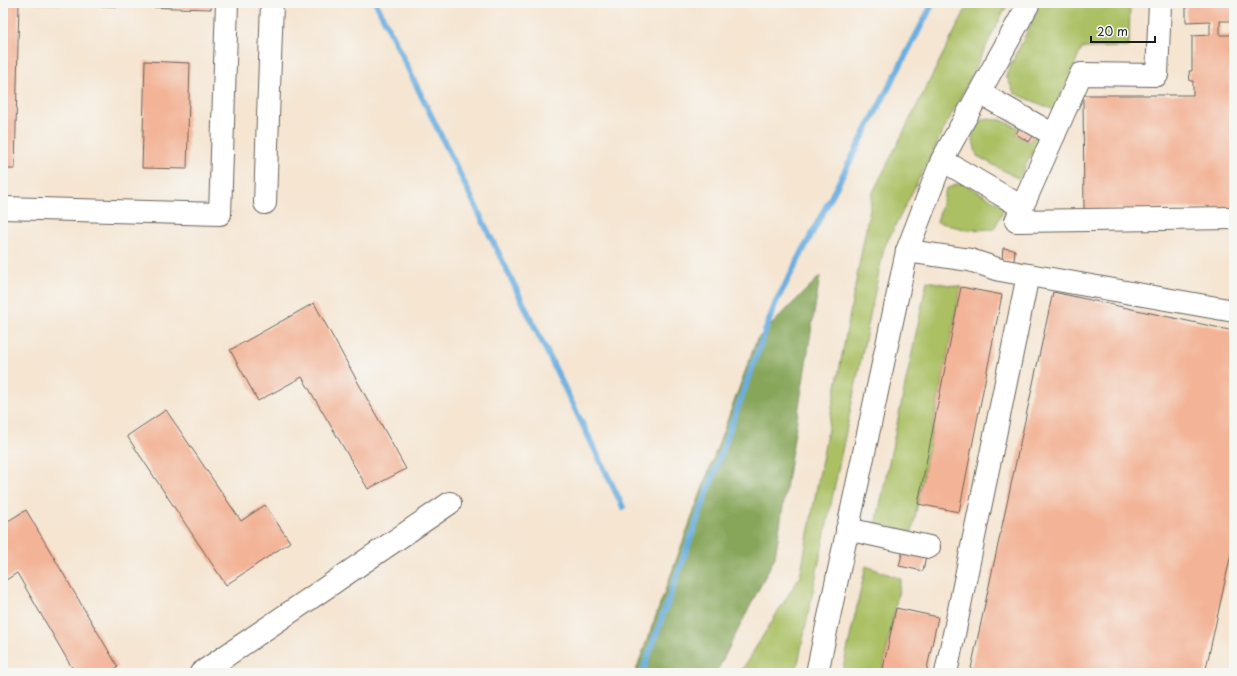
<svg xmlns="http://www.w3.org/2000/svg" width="1237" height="676" font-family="'Playpen Sans',sans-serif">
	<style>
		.green { fill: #aac064; stroke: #636e40 }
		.forest { fill: #87a65a; stroke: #52613b }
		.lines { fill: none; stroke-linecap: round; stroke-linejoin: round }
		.stream { stroke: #6aaedf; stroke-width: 6 }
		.building { fill: #f3b396 }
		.minor-casing { stroke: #68625b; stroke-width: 24 }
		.minor { stroke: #fff; stroke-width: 22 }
	</style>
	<rect width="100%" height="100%" fill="#f6f6f2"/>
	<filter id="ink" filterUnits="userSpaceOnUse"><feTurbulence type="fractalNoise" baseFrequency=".025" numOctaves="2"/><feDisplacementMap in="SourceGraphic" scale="8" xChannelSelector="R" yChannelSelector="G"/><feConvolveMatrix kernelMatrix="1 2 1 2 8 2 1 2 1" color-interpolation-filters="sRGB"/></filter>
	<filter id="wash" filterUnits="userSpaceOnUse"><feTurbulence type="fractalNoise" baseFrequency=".012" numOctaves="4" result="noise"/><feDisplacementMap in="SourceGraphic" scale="16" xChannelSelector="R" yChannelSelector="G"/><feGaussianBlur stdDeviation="0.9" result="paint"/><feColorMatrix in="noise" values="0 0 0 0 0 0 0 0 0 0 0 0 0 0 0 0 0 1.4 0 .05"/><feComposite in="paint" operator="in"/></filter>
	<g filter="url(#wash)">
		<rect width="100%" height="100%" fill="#f5e5d1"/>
		<g class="green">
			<polygon points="969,3 1008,3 884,248 796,673 740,673 800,576 873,192"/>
			<polygon points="1041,3 1130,3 1129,47 1082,48 1054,110 1014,93 1006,75"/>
			<path d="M983 119 1001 120 1019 128 1016 134 1029 142 1033 136 1039 139 1019 179 977 156C972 136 969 136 983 119Z"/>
			<polygon points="961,182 1005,207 994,229 967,230 937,222 946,189"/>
			<polygon points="927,281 961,287 912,532 876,524"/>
			<polygon points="866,566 901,579 882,673 842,673"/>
		</g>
		<polygon class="forest" points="820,276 775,557 716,673 635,673 757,339"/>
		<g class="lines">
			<g class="stream">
				<polyline points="376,3 623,507"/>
				<polyline points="642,673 775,304 933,3"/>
			</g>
		</g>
		<g id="blocks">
			<g class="building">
				<polygon points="3,3 19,3 15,169 3,169"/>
				<polygon points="37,3 212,3 211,9 37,4"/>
				<polygon points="1186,3 1234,3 1234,21 1220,21 1220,35 1234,35 1234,208 1084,209 1083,95 1193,95 1193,81 1190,81 1189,71 1192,71 1192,36 1210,35 1210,21 1186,22"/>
				<polygon points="145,61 190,63 187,169 142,168"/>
				<polygon points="1019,128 1033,136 1029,142 1016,134"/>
				<polygon points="1003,248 1015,250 1014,261 1002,259"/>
				<polygon points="961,287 1002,295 959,512 918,504"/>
				<polygon points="1053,292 1234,331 1234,540 1205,673 970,673"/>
				<polygon points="314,303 406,469 368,489 302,377 258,401 230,350"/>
				<polygon points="166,410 241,521 265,505 290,542 226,585 127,436"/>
				<polygon points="26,510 118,667 107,673 75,673 17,573 3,582 3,524"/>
				<polygon points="903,550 926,555 923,571 899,566"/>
				<polygon points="896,608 938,617 926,673 882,673"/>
			</g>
		</g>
	</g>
	<g filter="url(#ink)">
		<use href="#blocks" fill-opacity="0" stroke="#68625b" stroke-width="1"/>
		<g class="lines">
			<defs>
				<g id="minor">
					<polyline points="1160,3 1157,75 1081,74 1016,221 1234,218"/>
					<polyline points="980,93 1054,135"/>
					<polyline points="942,160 1022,207"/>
					<polyline points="265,203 272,3"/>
					<polyline points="3,208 220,214 227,3"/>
					<polyline points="907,251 970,260 1000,270 1234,311"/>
					<polyline points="847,529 929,547"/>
					<polyline points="201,673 450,503"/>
					<polyline points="817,673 907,251 942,160 1029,3"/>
					<polyline points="946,673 1028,275"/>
				</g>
			</defs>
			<use href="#minor" class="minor-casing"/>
			<use href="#minor" class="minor"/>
		</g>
	</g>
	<rect width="1237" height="676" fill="none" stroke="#f6f6f2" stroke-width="16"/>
	<path d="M1091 36v6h64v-6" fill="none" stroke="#1c1c1c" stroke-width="2"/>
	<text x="1097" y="36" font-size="12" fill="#1c1c1c" stroke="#f6f6f2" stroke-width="3" paint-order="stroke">20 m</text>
</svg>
